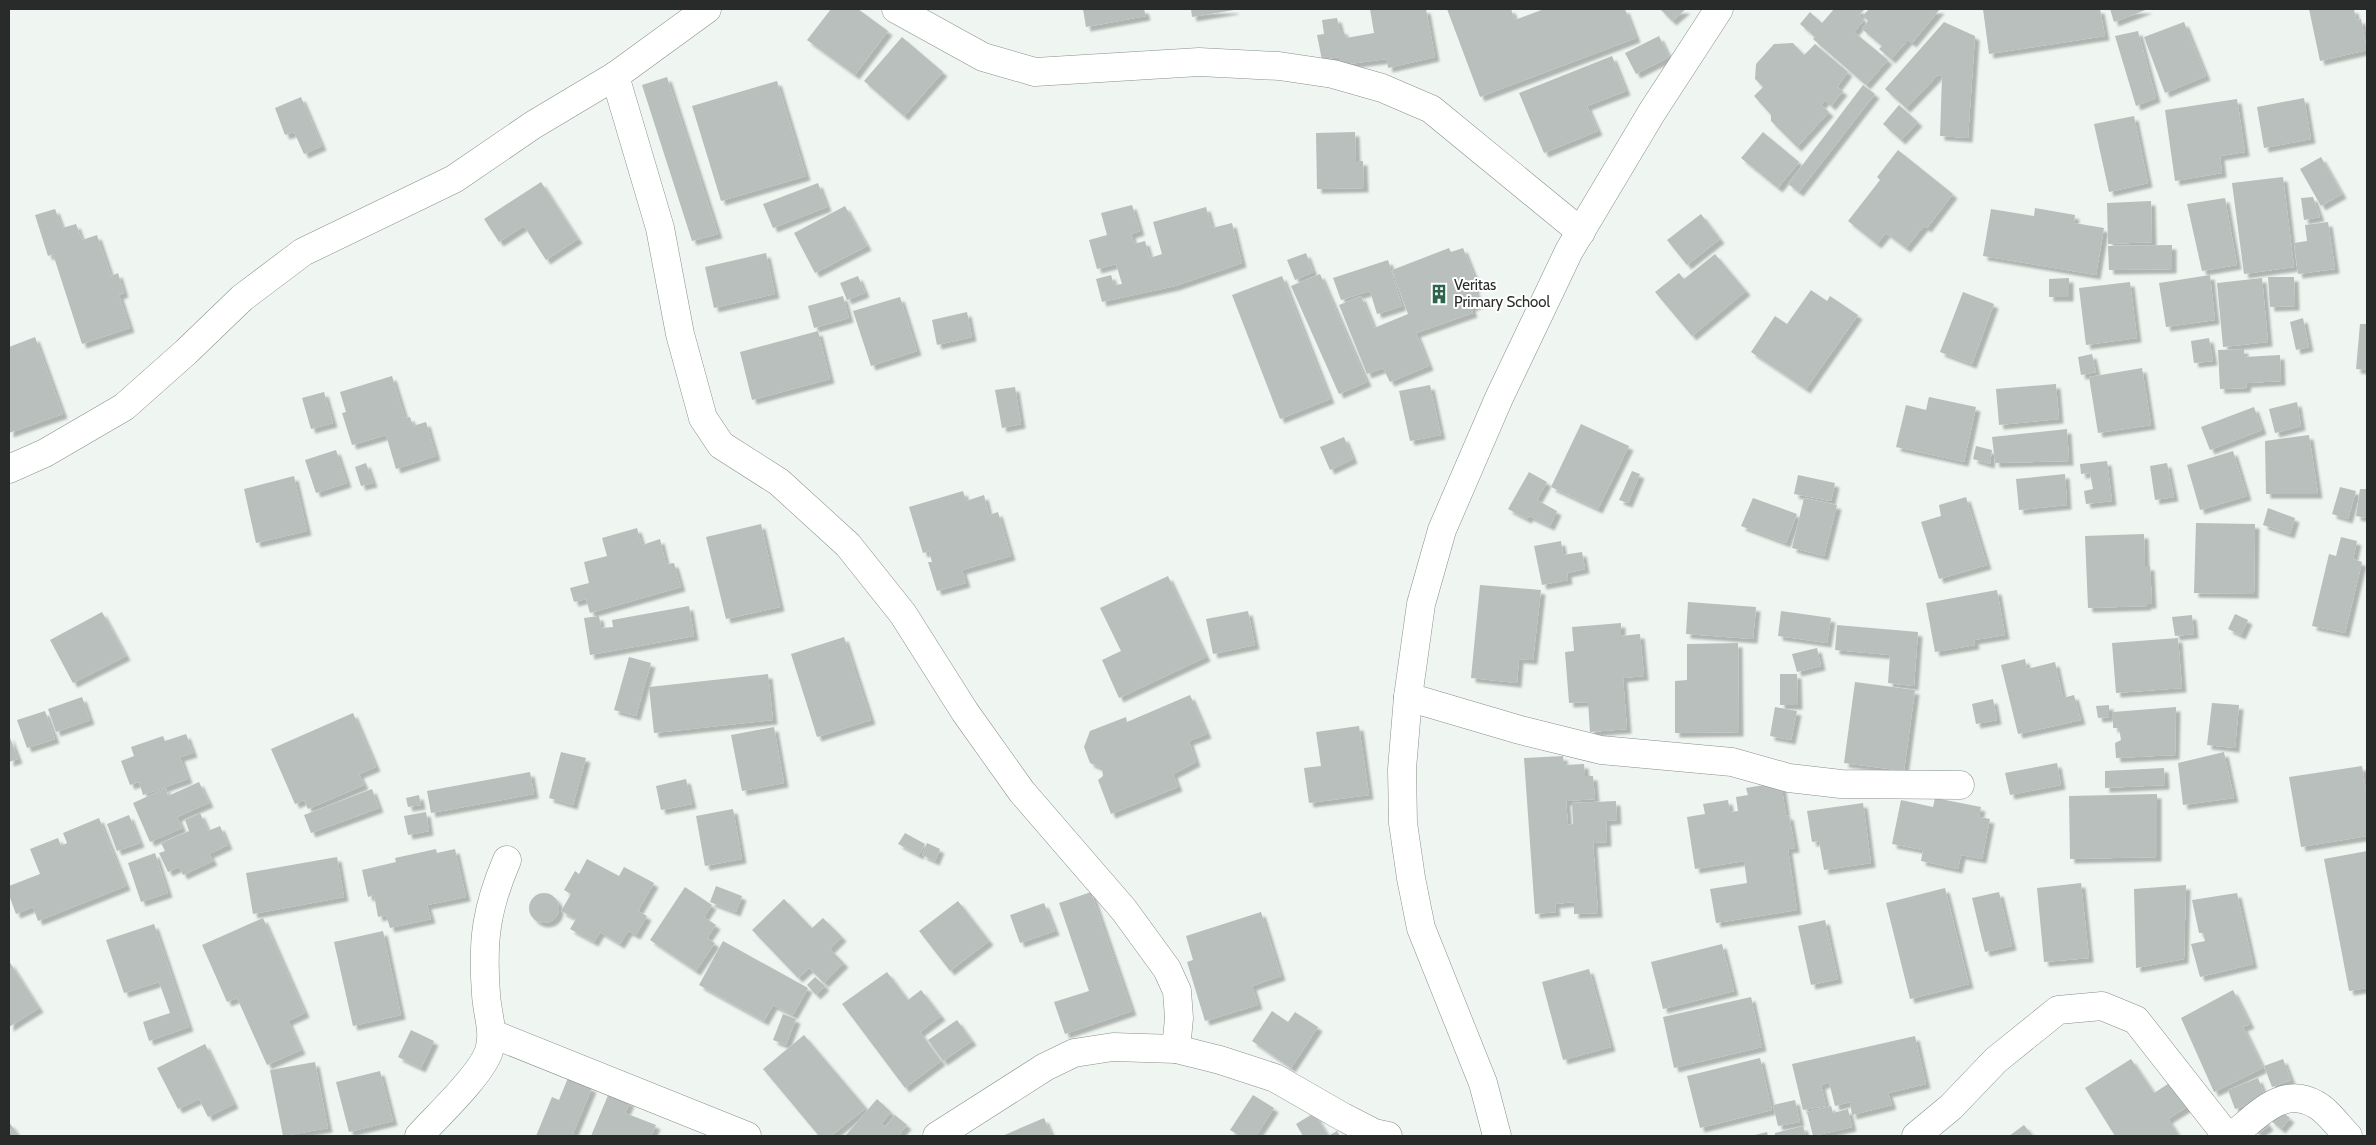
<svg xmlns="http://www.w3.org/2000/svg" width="2376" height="1145" font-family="Cabin,sans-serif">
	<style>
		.building { fill: #b9bfbc; filter: url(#shadow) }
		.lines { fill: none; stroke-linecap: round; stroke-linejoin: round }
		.minor-casing { stroke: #8a8f8c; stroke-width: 29 }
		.minor { stroke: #fff; stroke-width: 28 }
		.labels { text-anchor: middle; stroke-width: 4; stroke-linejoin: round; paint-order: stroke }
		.poi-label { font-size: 15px; fill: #292b2a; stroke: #fff; text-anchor: start }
	</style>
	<defs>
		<filter id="shadow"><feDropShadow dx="4.5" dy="4.5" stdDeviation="1" flood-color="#0004"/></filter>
	</defs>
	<rect width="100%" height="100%" fill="#eff5f1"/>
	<g class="building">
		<polygon points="831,9 858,9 888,31 855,75 807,40"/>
		<polygon points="1083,9 1144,9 1146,16 1086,27"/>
		<polygon points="1191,9 1234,9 1234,10 1192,17"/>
		<polygon points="1370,9 1426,9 1435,57 1388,68 1387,59 1340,65 1339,57 1322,60 1317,35 1324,34 1322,20 1337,18 1340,30 1343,30 1346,38 1374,33"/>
		<polygon points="1447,9 1511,9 1515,20 1544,9 1625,9 1636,38 1480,97"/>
		<polygon points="1660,9 1686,9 1672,21"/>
		<polygon points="1834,9 1865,9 1859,15 1864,20 1854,32 1888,60 1866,85 1813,39 1815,37 1800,24 1810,12 1822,23"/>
		<polygon points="1869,9 1940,9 1912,43 1908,40 1891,59 1879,49 1882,46 1862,29 1868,21 1863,16"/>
		<polygon points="1983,9 2100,9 2105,36 1989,54"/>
		<polygon points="2110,9 2148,9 2114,22"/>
		<polygon points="2309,9 2354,9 2356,20 2361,19 2367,50 2320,61"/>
		<polygon points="1944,22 1975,36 1968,138 1940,136 1942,76 1938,75 1906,108 1885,89"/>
		<polygon points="2184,22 2206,76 2165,93 2144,37"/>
		<polygon points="2138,31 2156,98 2136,106 2115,36"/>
		<polygon points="1659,36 1669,57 1636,74 1625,53"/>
		<polygon points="902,37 943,72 904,116 864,81"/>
		<polygon points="1793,43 1804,55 1815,44 1848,72 1837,87 1843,91 1831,106 1825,100 1821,105 1829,112 1797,147 1771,121 1771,115 1754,96 1763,87 1755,79 1756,64 1774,44"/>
		<polygon points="1612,56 1626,91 1587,106 1598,131 1544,153 1519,93"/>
		<polygon points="667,77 718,234 692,241 642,85"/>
		<polygon points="777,81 806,176 721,201 692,106"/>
		<polygon points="1863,85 1875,94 1799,192 1788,184"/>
		<polygon points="301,97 322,146 304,154 294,132 285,135 275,108"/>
		<polygon points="2304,98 2311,139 2264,148 2257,107"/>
		<polygon points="2237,99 2245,152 2220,156 2222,173 2175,181 2165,110"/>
		<polygon points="1899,105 1918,122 1901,140 1883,124"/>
		<polygon points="2134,116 2148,183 2109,192 2094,124"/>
		<polygon points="1355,132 1356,161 1363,161 1364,188 1317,189 1316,133"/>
		<polygon points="1763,132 1799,162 1778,188 1741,158"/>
		<polygon points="1898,150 1953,194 1927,228 1924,226 1906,248 1886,233 1877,244 1848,221 1880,180 1877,177"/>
		<polygon points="2321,157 2342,194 2321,206 2300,169"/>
		<polygon points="2283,177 2294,267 2244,274 2232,183"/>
		<polygon points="541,182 578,239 546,260 524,226 499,242 484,219"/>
		<polygon points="818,183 827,207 773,228 763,204"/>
		<polygon points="2313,197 2320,217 2304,220 2301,198"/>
		<polygon points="2225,198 2237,265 2202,271 2187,204"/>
		<polygon points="2151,201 2152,242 2108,244 2107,203"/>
		<polygon points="1132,205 1140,231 1131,234 1134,244 1145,241 1150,258 1162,254 1153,222 1206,207 1212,228 1232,223 1242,263 1175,286 1102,302 1096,279 1111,275 1114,285 1122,284 1116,264 1097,269 1089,240 1107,235 1101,213"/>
		<polygon points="845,206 867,246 815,273 794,233"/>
		<polygon points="2035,208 2075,215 2074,223 2104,228 2096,275 1983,256 1991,209 2034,216"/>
		<polygon points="55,209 62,228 76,224 82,240 97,235 111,276 118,273 124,293 119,295 130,328 82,344 53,254 48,256 35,215"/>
		<polygon points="1701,214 1720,239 1687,265 1667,240"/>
		<polygon points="2328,222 2335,269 2298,274 2294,243 2307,241 2305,225"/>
		<polygon points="2172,245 2172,269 2109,270 2108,246"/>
		<polygon points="1449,248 1451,252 1463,248 1478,286 1474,288 1480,303 1471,307 1473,313 1416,333 1429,366 1390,382 1383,368 1367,374 1339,305 1361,296 1374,328 1408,314 1392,270"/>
		<polygon points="766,253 775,294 714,308 705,267"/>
		<polygon points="1306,253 1313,272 1295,280 1287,260"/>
		<polygon points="1715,254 1746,291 1692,336 1655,292 1679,273 1684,279"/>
		<polygon points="1388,260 1402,306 1377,314 1370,291 1341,300 1333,278"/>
		<polygon points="1320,274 1367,382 1339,394 1291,286"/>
		<polygon points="2210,275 2215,320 2166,327 2159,283"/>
		<polygon points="858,276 865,293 847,300 840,283"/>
		<polygon points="1282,276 1330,399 1280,419 1232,295"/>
		<polygon points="2268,277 2294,277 2295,306 2270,307"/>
		<polygon points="2069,278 2069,297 2049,297 2049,279"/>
		<polygon points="2262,278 2268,342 2223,347 2217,283"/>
		<polygon points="2130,282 2137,338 2086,345 2079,288"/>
		<polygon points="1811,290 1827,301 1830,296 1858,315 1806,389 1751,352 1775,316 1787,324"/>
		<polygon points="1963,292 1994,304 1972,364 1940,352"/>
		<polygon points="843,296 849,318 814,328 808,306"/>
		<polygon points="900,297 917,351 871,366 853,311"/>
		<polygon points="967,312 972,337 937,345 932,320"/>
		<polygon points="2303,318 2309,347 2296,350 2290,322"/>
		<polygon points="2360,324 2367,324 2367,370 2356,369"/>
		<polygon points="818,331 830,379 752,400 740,352"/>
		<polygon points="35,337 63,414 9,433 9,347"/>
		<polygon points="2209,338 2213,361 2194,363 2191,341"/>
		<polygon points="2244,349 2244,357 2280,355 2281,381 2247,383 2246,388 2220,389 2218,350"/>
		<polygon points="2092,354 2096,372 2081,375 2078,357"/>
		<polygon points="2142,368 2151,425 2098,433 2089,377"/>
		<polygon points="392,376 405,418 410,417 413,426 426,422 436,456 396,469 386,435 352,445 342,413 346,412 340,392"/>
		<polygon points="2056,384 2059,419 1999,425 1996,389"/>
		<polygon points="1430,385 1441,435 1410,441 1399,391"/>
		<polygon points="1015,387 1021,424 1002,428 995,390"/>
		<polygon points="324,392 333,423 311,429 302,398"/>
		<polygon points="1929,397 1976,407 1964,462 1896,447 1906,405 1926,410"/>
		<polygon points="2297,402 2301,426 2275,433 2269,409"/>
		<polygon points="2254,407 2262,430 2210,450 2201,427"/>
		<polygon points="1581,424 1629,446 1598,509 1551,487"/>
		<polygon points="2067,429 2069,461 1995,463 1992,437"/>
		<polygon points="2309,435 2318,494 2266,494 2265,441"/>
		<polygon points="1344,437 1353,459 1330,470 1320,447"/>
		<polygon points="1976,446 1992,450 1990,464 1973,459"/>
		<polygon points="336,450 347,483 316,493 305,460"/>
		<polygon points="2233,451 2247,496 2200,510 2187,465"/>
		<polygon points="2107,461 2112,501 2086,504 2084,491 2093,489 2090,473 2081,474 2080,464"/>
		<polygon points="366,463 373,483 361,486 355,467"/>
		<polygon points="2167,463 2174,497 2155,500 2150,466"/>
		<polygon points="1632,471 1640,474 1628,503 1619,500"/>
		<polygon points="1529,472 1547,482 1537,500 1557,511 1550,526 1529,516 1527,519 1508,509"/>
		<polygon points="2065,474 2067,505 2019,510 2016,479"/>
		<polygon points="1798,475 1835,483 1831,501 1794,494"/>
		<polygon points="294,476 307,531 256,543 244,489"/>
		<polygon points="2340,487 2356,491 2348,519 2332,514"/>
		<polygon points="2360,489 2367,489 2367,518 2356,516"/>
		<polygon points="963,491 966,501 984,495 989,515 998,512 1011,556 962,570 966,583 937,591 928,562 932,562 929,551 923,553 909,507"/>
		<polygon points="1966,497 1987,565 1939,579 1921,522 1941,516 1939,505"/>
		<polygon points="1753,498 1797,514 1786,543 1741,526"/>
		<polygon points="1804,498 1837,505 1824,556 1792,548"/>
		<polygon points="2268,508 2295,518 2290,534 2263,525"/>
		<polygon points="2196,523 2255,524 2254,594 2194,593"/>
		<polygon points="761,524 780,607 726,619 706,537"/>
		<polygon points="637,528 642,545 660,539 666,564 674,563 681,587 590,613 586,599 574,602 570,588 589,583 584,562 607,556 602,538"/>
		<polygon points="2144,534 2145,566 2150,566 2152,604 2146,604 2147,606 2088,608 2085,536"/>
		<polygon points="2341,537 2357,541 2353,559 2362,562 2345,633 2312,626 2329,554 2336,556"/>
		<polygon points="1561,541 1563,555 1582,552 1585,569 1567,573 1568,580 1542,585 1534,546"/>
		<polygon points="1168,576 1206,657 1119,698 1102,660 1121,651 1100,608"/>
		<polygon points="1480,585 1541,590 1533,660 1519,659 1517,683 1471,678"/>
		<polygon points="1997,590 2005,635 1974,640 1975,645 1935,652 1926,603"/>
		<polygon points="1688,602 1756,607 1753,639 1686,634"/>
		<polygon points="689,606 694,636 590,655 584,618 599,616 601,628 613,627 612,620"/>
		<polygon points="1248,611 1255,645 1213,654 1206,619"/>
		<polygon points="1781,611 1831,618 1827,643 1778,636"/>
		<polygon points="102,612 126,656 73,683 50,640"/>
		<polygon points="2235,614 2248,620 2241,635 2228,629"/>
		<polygon points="2192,615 2194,634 2175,636 2172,617"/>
		<polygon points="1621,623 1621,636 1640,634 1644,676 1623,678 1627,729 1590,732 1588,702 1569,703 1565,652 1574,651 1572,627"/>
		<polygon points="1837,625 1918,632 1914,686 1888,683 1890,655 1835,650"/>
		<polygon points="844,637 871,720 817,737 791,654"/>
		<polygon points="2178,638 2182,688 2116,693 2112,643"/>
		<polygon points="1738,643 1739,732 1675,733 1675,681 1687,680 1687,644"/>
		<polygon points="1817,648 1821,666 1797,672 1792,654"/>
		<polygon points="629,657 651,663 636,716 614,710"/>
		<polygon points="2025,659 2027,669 2055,662 2063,698 2074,695 2081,720 2018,734 2001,665"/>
		<polygon points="768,674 773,720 654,733 649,687"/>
		<polygon points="1780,674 1797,674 1798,705 1780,705"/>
		<polygon points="1855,682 1915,690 1904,771 1844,763"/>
		<polygon points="1190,695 1207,734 1189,741 1196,762 1173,774 1178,787 1111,814 1098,780 1103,776 1102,768 1090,763 1084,747 1090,731 1126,717 1127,722"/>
		<polygon points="82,697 90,720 56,732 48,709"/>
		<polygon points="1993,699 1997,720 1976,724 1972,704"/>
		<polygon points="2212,703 2239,705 2235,748 2207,745"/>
		<polygon points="2109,705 2109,717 2098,718 2096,706"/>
		<polygon points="1775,707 1797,711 1791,740 1770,736"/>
		<polygon points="2176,707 2175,755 2116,758 2115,743 2121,740 2119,728 2113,728 2113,712"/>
		<polygon points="45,711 55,739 27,748 17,720"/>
		<polygon points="353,713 376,767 359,774 364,785 308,809 304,800 295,804 271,749"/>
		<polygon points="1359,726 1369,795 1309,803 1304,768 1321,766 1316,732"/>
		<polygon points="774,727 784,783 742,791 731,735"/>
		<polygon points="186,734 193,753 180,757 188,779 143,795 139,782 130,785 121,761 134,756 131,747 163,736 165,741"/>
		<polygon points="9,735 18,759 9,762"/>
		<polygon points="561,752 586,758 573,805 549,798"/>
		<polygon points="2224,752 2234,798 2183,805 2178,763"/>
		<polygon points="1563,756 1564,765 1584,764 1585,776 1593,776 1595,799 1566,801 1568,825 1573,824 1572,803 1616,801 1617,820 1606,821 1607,842 1593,843 1598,913 1574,914 1574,902 1555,904 1556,912 1535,914 1524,758"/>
		<polygon points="2057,763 2061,785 2010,795 2005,773"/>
		<polygon points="2362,766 2367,797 2367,836 2301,847 2289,777"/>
		<polygon points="2164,768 2165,785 2105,788 2105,771"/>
		<polygon points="530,772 534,794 431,813 427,791"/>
		<polygon points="686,779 692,804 661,810 656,786"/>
		<polygon points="199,782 209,803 177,817 182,828 150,842 133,803 166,788 168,796"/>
		<polygon points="1781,782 1786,816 1789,815 1795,848 1788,849 1797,910 1716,923 1710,889 1747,883 1744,861 1695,869 1687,817 1705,814 1703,804 1728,800 1730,812 1738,811 1736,797 1748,795 1746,788"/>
		<polygon points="372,789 379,808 311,833 304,815"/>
		<polygon points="2157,794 2157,857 2070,859 2069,796"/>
		<polygon points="419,795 421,805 408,807 406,798"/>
		<polygon points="1935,798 1981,807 1979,817 1990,819 1982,859 1961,855 1958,869 1921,861 1923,850 1892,844 1901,800 1933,807"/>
		<polygon points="1863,803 1871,863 1824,870 1819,841 1812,842 1807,811"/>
		<polygon points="733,809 742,859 705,866 696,816"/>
		<polygon points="426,812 429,831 408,835 404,816"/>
		<polygon points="200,813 208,831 220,826 228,845 209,854 213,861 183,875 179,867 168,872 159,853 165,851 161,843 189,831 185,820"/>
		<polygon points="129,815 140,843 117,851 107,824"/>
		<polygon points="99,818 126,886 38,921 33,907 16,914 9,895 9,886 40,874 30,849 58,838 61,846 67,843 63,833"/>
		<polygon points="905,833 925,844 919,855 898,844"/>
		<polygon points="927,843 940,849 935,861 922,855"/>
		<polygon points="436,849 437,853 455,849 466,897 427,905 431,919 390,928 386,915 378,917 374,895 368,897 362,870 396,862 395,858"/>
		<polygon points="2367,851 2367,988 2349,991 2324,859"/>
		<polygon points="155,853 168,893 141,902 128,863"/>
		<polygon points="337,857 344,897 253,914 246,873"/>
		<polygon points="587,859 619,876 624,867 654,883 638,911 647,916 636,935 628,931 620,944 600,932 594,942 570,929 576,919 561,911 571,894 564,890 575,871 579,874"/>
		<polygon points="2081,883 2089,958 2044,962 2037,888"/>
		<polygon points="2186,885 2184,959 2136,968 2134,889"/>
		<polygon points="716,886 742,896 736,912 710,902"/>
		<polygon points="685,887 712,905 704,917 716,925 707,938 715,943 696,971 650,940"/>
		<polygon points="1945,888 1969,984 1910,999 1886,903"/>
		<polygon points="1091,892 1132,1011 1065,1034 1054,1002 1089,991 1059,903"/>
		<polygon points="1999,892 2012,946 1985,952 1972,898"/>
		<polygon points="2237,893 2253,964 2200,977 2191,944 2205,941 2203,933 2199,933 2192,900"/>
		<circle cx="544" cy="908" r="15"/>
		<polygon points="784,899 812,928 823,918 842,937 830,949 844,963 824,983 809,968 798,978 752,930"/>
		<polygon points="958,901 989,941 950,971 919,931"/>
		<polygon points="1044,903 1055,931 1020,943 1010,915"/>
		<polygon points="1261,912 1281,976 1252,986 1258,1005 1205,1021 1187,962 1193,960 1186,936"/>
		<polygon points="263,918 305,1013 288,1021 301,1050 267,1065 237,998 227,1002 202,945"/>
		<polygon points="1825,920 1838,979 1811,985 1798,926"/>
		<polygon points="154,924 189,1027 149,1041 143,1022 170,1013 159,982 124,993 106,940"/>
		<polygon points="383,931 401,1015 353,1026 334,942"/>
		<polygon points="723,941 808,988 793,1015 773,1005 764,1021 699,985"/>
		<polygon points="1722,944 1734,991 1663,1009 1651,962"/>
		<polygon points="9,961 39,1008 9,1027"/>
		<polygon points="1589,969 1611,1047 1563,1060 1542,982"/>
		<polygon points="887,972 908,1000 921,990 941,1016 920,1032 941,1061 905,1088 842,1004"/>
		<polygon points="815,977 825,986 816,995 807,985"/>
		<polygon points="2233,990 2250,1024 2243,1027 2263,1068 2214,1092 2181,1018"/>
		<polygon points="1751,997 1762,1047 1674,1068 1663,1017"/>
		<polygon points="1272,1011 1288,1022 1295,1012 1318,1027 1291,1068 1252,1041"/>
		<polygon points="783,1014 796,1019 786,1045 773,1040"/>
		<polygon points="957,1020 972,1041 943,1061 928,1040"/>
		<polygon points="411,1030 434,1041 421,1068 398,1057"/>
		<polygon points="804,1035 866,1108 831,1136 819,1136 763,1069"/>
		<polygon points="1915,1036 1926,1084 1888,1093 1892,1105 1852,1115 1850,1102 1835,1106 1829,1082 1821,1085 1826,1106 1803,1110 1792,1064"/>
		<polygon points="205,1044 234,1104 208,1117 199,1099 178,1109 157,1068"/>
		<polygon points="1760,1058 1772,1110 1700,1128 1687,1076"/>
		<polygon points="2131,1059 2154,1093 2171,1082 2187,1107 2168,1119 2179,1136 2115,1136 2085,1088"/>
		<polygon points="2283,1059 2291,1080 2272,1087 2264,1066"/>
		<polygon points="315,1062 328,1128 283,1136 270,1070"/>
		<polygon points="380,1071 393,1121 349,1132 336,1082"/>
		<polygon points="568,1078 592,1088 572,1136 536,1136 552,1097 559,1100"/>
		<polygon points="2258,1078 2266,1099 2235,1109 2228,1090"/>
		<polygon points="609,1093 630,1102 625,1113 656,1125 651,1136 591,1136"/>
		<polygon points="1253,1095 1274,1108 1256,1136 1240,1136 1230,1130"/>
		<polygon points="877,1099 891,1112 881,1124 885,1127 895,1115 907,1125 898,1136 846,1135"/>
		<polygon points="1795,1100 1800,1122 1778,1126 1773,1105"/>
		<polygon points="1831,1106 1833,1113 1848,1109 1852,1127 1813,1136 1807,1112"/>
		<polygon points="2279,1110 2290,1118 2281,1129 2270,1120"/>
		<polygon points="1314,1113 1328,1136 1337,1131 1340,1136 1303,1136 1296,1124"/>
		<polygon points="1044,1118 1052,1136 1002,1136"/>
		<polygon points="2263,1118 2269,1126 2258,1134 2252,1126"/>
		<polygon points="9,1122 19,1136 9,1136"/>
		<polygon points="2024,1125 2033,1136 2009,1136"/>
		<polygon points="1803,1126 1806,1136 1775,1136 1775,1133"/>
		<polygon points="1767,1132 1768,1136 1751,1136"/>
	</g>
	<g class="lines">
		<defs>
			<g id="minor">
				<polyline points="896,9 983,57 1035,72 1199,62 1279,66 1333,74 1382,88 1431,109 1581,232"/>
				<polyline points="615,76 660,228 680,334 703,418 721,445 779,482 848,545 903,614 965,712 1022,792 1124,910 1167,969 1177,991 1179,1018 1176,1049"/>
				<polyline points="9,469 45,453 124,407 186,352 242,298 303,252 454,179 533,125 615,76 707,9"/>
				<polyline points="1408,697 1520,730 1601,750 1732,762 1789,778 1841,784 1960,785"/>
				<polyline points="493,1034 747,1136"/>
				<path d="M419 1136C437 1116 481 1075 489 1051 495 1032 487 1014 486 994 482 941 486 909 507 860"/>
				<polyline points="937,1136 1045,1067 1074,1053 1113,1047 1176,1049 1220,1060 1275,1078 1343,1117 1374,1133 1388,1136"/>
				<polyline points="1497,1136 1483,1083 1421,928 1411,878 1403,823 1402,769 1408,697 1421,604 1442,530 1499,398 1569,251 1652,112 1719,9"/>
				<polyline points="1916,1136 1951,1107 1996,1060 2058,1010 2102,1006 2136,1020 2227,1136"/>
				<path d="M2232 1136C2256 1117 2282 1085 2315 1104 2327 1110 2338 1126 2348 1136"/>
			</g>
		</defs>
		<use href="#minor" class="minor-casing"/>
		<use href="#minor" class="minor"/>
	</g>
	<defs>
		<symbol id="building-bare" viewBox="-9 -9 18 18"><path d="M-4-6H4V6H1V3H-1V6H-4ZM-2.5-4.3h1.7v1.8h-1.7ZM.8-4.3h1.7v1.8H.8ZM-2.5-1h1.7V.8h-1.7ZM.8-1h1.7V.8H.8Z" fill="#2d644c" stroke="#fff" stroke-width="2.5" paint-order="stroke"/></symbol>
	</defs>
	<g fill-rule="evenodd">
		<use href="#building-bare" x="1425" y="280" width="28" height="28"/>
	</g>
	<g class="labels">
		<g class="poi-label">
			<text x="1454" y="290">Veritas<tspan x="1454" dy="17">Primary School</tspan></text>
		</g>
	</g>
	<rect width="2376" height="1145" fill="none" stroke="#292b2a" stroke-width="20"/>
</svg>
